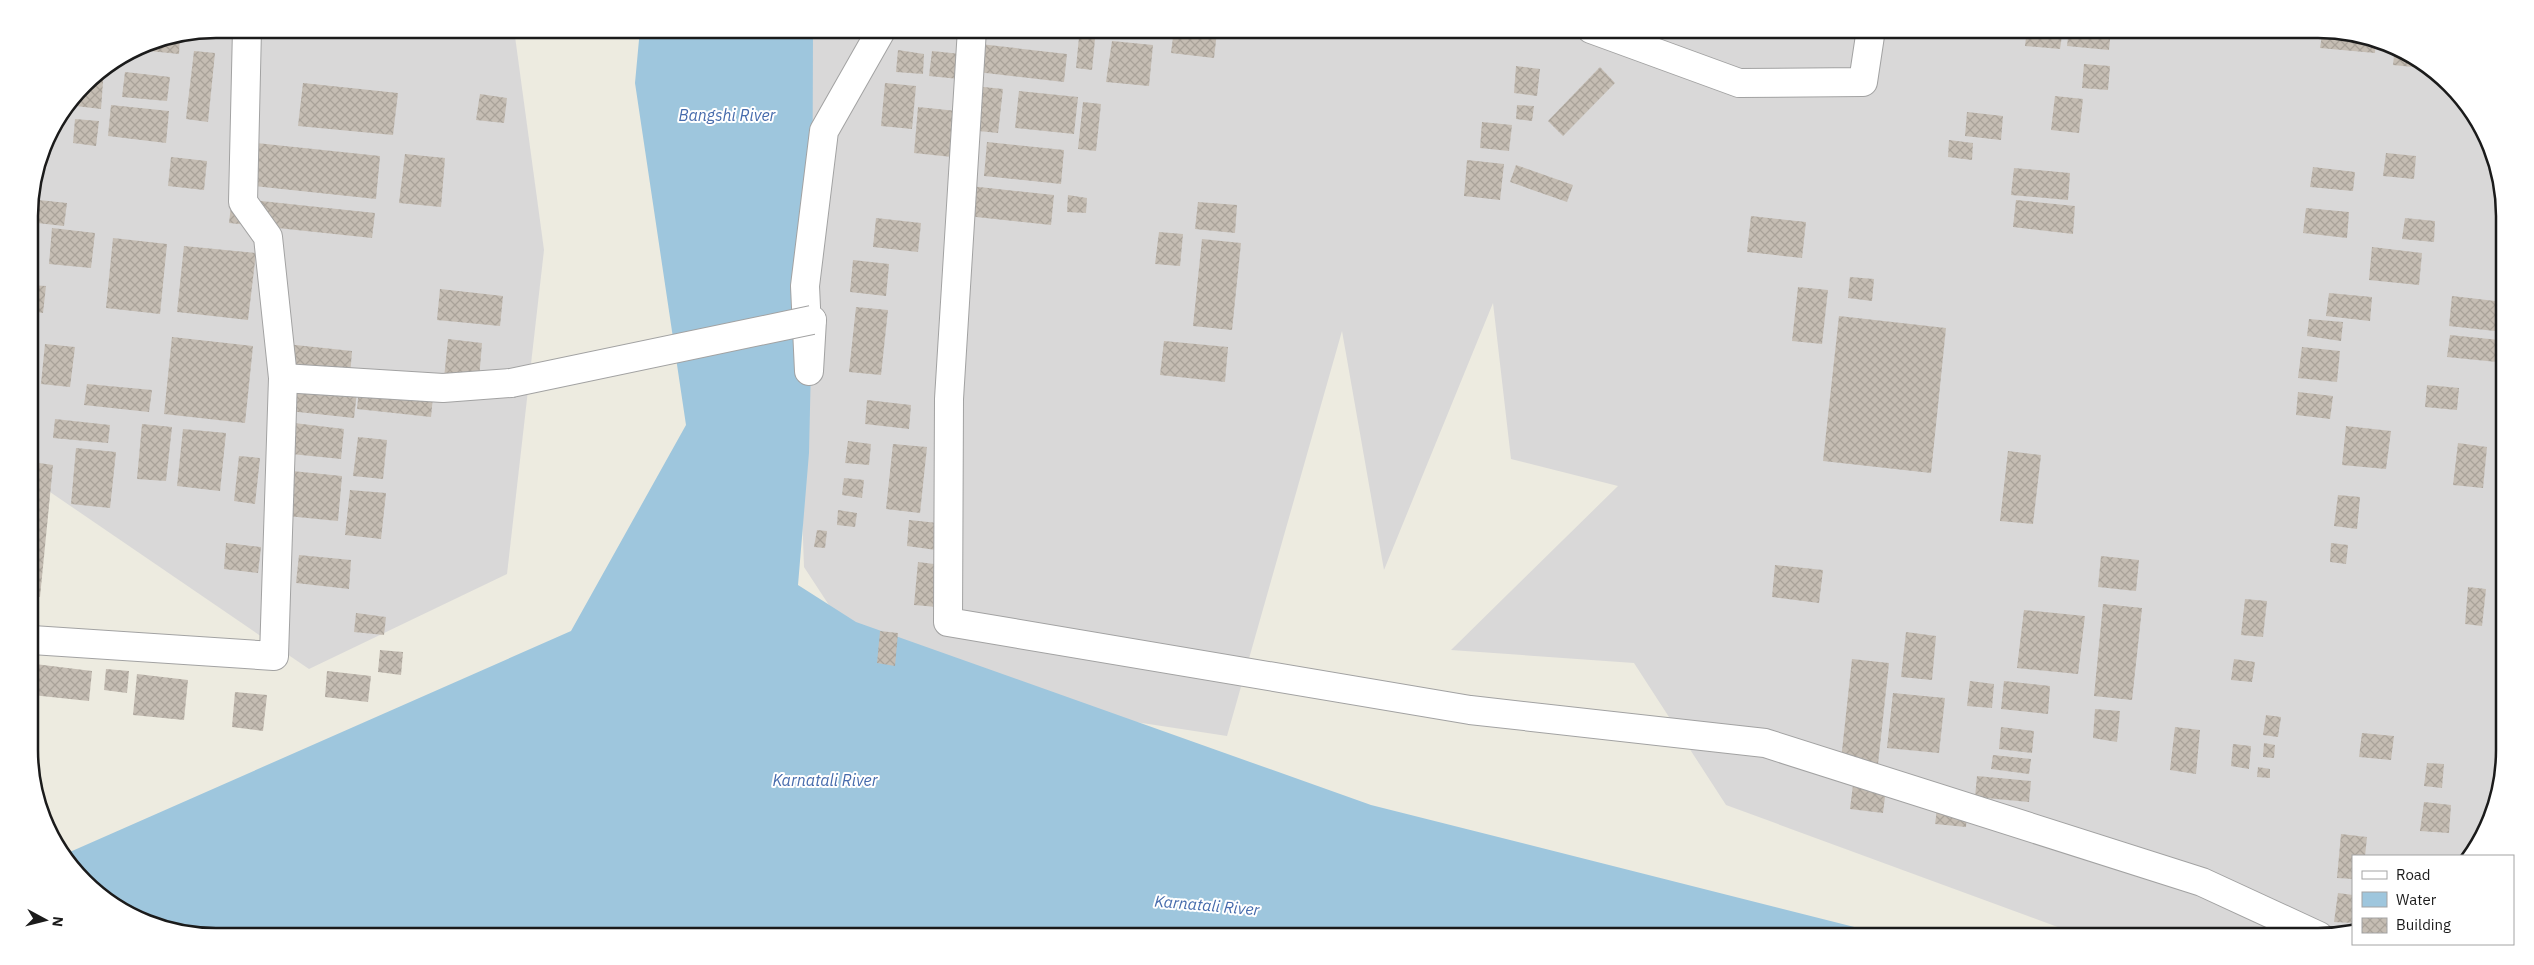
<svg xmlns="http://www.w3.org/2000/svg" width="2534" height="965" font-family="'IBM Plex Sans',sans-serif">
	<style>
		.residential { fill: #d9d8d8 }
		.water { fill: #9ec6dd }
		.building { fill: url(#building-cross-hatch) }
		.lines { fill: none; stroke-linecap: round; stroke-linejoin: round }
		.street-casing { stroke: #a2a2a2; stroke-width: 30 }
		.street { stroke: #fff; stroke-width: 28 }
		.street-bridge-casing { stroke: #a2a2a2; stroke-width: 30; stroke-linecap: butt }
		.street-bridge { stroke: #fff; stroke-width: 28 }
		.labels { text-anchor: middle; stroke-width: 4; stroke-linejoin: round; paint-order: stroke }
		.water-label { font-size: 16px; font-style: italic; fill: #466bac; stroke: #fff }
		.rim { fill: none; stroke: #1b1b1b; stroke-width: 2.5 }
	</style>
	<defs>
		<pattern id="building-cross-hatch" width="8" height="8" patternUnits="userSpaceOnUse" patternTransform="scale(1.25)"><rect width="8" height="8" fill="#c5bdb3"/><path d="M0 0l8 8M0 8l8-8" fill="none" stroke="#a9a299"/></pattern>
	</defs>
	<rect width="100%" height="100%" fill="#edebe0"/>
	<g class="residential">
		<polygon points="216,29 514,29 544,250 507,574 309,669 31,479 29,203 48,133 92,75 144,43"/>
		<polygon points="808,29 2318,29 2379,39 2422,60 2459,93 2486,133 2504,191 2505,749 2495,810 2470,856 2353,856 2353,931 2330,936 2082,936 1726,805 1634,663 1451,650 1618,486 1511,459 1493,303 1384,570 1342,331 1227,736 880,683 804,567 790,178"/>
	</g>
	<path class="water" d="M640 29H813L812 320 809 453 798 585 856 622 1371 805 1890 936H216C196 933 172 933 154 926 117 912 85 887 63 855L571 631 686 425 635 83Z"/>
	<g class="building">
		<polygon points="986,29 1022,29 1022,38 985,34"/>
		<polygon points="1112,29 1156,29 1155,36 1111,31"/>
		<polygon points="1174,29 1217,32 1214,58 1171,53"/>
		<polygon points="2027,29 2063,29 2060,49 2025,46"/>
		<polygon points="2069,29 2111,29 2109,50 2067,46"/>
		<polygon points="2323,29 2376,38 2375,53 2320,48"/>
		<polygon points="180,36 179,54 139,50 139,46 144,43"/>
		<polygon points="1079,37 1095,39 1092,70 1076,68"/>
		<polygon points="1112,41 1153,45 1149,86 1106,82"/>
		<polygon points="980,44 1067,54 1064,82 977,72"/>
		<polygon points="2395,47 2422,60 2433,69 2393,65"/>
		<polygon points="898,50 924,54 923,74 896,72"/>
		<polygon points="194,51 215,53 208,122 186,119"/>
		<polygon points="932,51 961,54 959,79 929,76"/>
		<polygon points="2084,64 2110,66 2108,90 2082,88"/>
		<polygon points="1516,66 1540,69 1537,96 1514,93"/>
		<polygon points="1600,67 1615,83 1563,136 1548,121"/>
		<polygon points="104,68 101,109 76,106 77,95 92,75"/>
		<polygon points="125,72 170,77 167,101 122,97"/>
		<polygon points="303,83 398,93 393,135 298,126"/>
		<polygon points="885,83 916,86 912,129 881,126"/>
		<polygon points="974,86 1003,89 998,133 969,130"/>
		<polygon points="1019,91 1078,97 1074,134 1015,128"/>
		<polygon points="480,94 507,98 504,123 476,120"/>
		<polygon points="2055,96 2083,99 2079,133 2051,130"/>
		<polygon points="1083,102 1101,104 1096,151 1078,149"/>
		<polygon points="111,105 169,111 166,143 108,136"/>
		<polygon points="1517,105 1534,106 1532,121 1516,119"/>
		<polygon points="918,107 957,111 952,157 914,153"/>
		<polygon points="1967,112 2003,116 2001,140 1965,136"/>
		<polygon points="75,119 99,121 96,146 73,143"/>
		<polygon points="1482,122 1512,125 1509,151 1480,148"/>
		<polygon points="1949,140 1973,143 1972,160 1948,157"/>
		<polygon points="238,141 380,156 376,199 234,184"/>
		<polygon points="987,142 1064,150 1061,184 984,176"/>
		<polygon points="2386,153 2416,156 2414,179 2383,176"/>
		<polygon points="405,154 445,158 441,207 399,203"/>
		<polygon points="171,157 207,161 204,190 168,186"/>
		<polygon points="1467,160 1504,164 1500,200 1464,196"/>
		<polygon points="1516,165 1573,185 1567,202 1510,182"/>
		<polygon points="2313,167 2355,172 2353,191 2310,187"/>
		<polygon points="2014,168 2070,173 2068,200 2011,195"/>
		<polygon points="970,186 1054,195 1051,225 967,216"/>
		<polygon points="1068,195 1087,198 1086,213 1067,212"/>
		<polygon points="232,198 375,213 372,238 229,223"/>
		<polygon points="39,200 67,203 64,226 37,223"/>
		<polygon points="2016,200 2075,206 2073,234 2013,227"/>
		<polygon points="1198,202 1237,205 1235,233 1195,229"/>
		<polygon points="2306,208 2349,212 2347,238 2303,233"/>
		<polygon points="1751,216 1806,222 1802,258 1747,252"/>
		<polygon points="876,218 921,223 918,252 873,247"/>
		<polygon points="2405,218 2435,221 2434,242 2402,239"/>
		<polygon points="52,228 95,233 91,268 49,264"/>
		<polygon points="1159,232 1183,234 1180,266 1155,264"/>
		<polygon points="113,238 167,244 160,314 106,308"/>
		<polygon points="1202,239 1241,243 1232,330 1193,326"/>
		<polygon points="184,246 256,253 248,320 177,312"/>
		<polygon points="2372,247 2422,253 2419,285 2369,280"/>
		<polygon points="853,260 889,264 886,296 850,292"/>
		<polygon points="1850,277 1874,279 1872,301 1848,298"/>
		<polygon points="30,285 46,286 43,313 30,311"/>
		<polygon points="1798,287 1828,290 1822,344 1792,341"/>
		<polygon points="440,289 503,296 500,326 437,320"/>
		<polygon points="2329,293 2372,297 2370,321 2326,316"/>
		<polygon points="2452,296 2504,302 2504,332 2449,326"/>
		<polygon points="856,307 888,310 881,375 849,372"/>
		<polygon points="1839,316 1946,328 1931,473 1823,461"/>
		<polygon points="2309,319 2343,322 2341,341 2307,336"/>
		<polygon points="2450,335 2499,340 2497,362 2447,357"/>
		<polygon points="172,337 253,346 245,423 164,414"/>
		<polygon points="448,339 482,343 478,391 443,388"/>
		<polygon points="1164,341 1228,347 1225,382 1160,375"/>
		<polygon points="45,344 75,347 70,387 41,384"/>
		<polygon points="286,344 352,351 350,376 283,369"/>
		<polygon points="2302,347 2340,351 2337,382 2298,378"/>
		<polygon points="361,369 435,376 431,417 357,409"/>
		<polygon points="87,384 152,390 149,412 84,405"/>
		<polygon points="2427,385 2459,388 2457,410 2425,407"/>
		<polygon points="292,386 357,392 354,418 289,411"/>
		<polygon points="2298,392 2333,396 2330,419 2296,415"/>
		<polygon points="867,400 911,405 909,429 865,424"/>
		<polygon points="55,419 110,425 108,443 53,438"/>
		<polygon points="294,423 344,429 341,459 291,454"/>
		<polygon points="142,424 172,427 166,481 137,479"/>
		<polygon points="2346,426 2391,431 2386,469 2342,465"/>
		<polygon points="183,429 226,433 220,491 177,486"/>
		<polygon points="358,437 387,440 383,479 353,476"/>
		<polygon points="848,441 871,444 869,465 845,463"/>
		<polygon points="2458,443 2487,447 2483,488 2453,485"/>
		<polygon points="893,444 927,447 920,513 886,509"/>
		<polygon points="76,448 116,452 110,508 71,504"/>
		<polygon points="2008,451 2041,455 2033,524 2000,521"/>
		<polygon points="239,456 260,458 255,504 234,501"/>
		<polygon points="32,462 53,465 40,597 31,596"/>
		<polygon points="292,471 342,476 338,521 287,516"/>
		<polygon points="844,478 864,480 862,498 842,495"/>
		<polygon points="350,490 386,493 381,539 345,535"/>
		<polygon points="2338,495 2360,497 2357,529 2334,526"/>
		<polygon points="838,510 857,513 855,527 837,525"/>
		<polygon points="909,520 938,523 936,550 907,546"/>
		<polygon points="817,530 827,531 825,548 814,547"/>
		<polygon points="226,543 261,547 258,573 224,569"/>
		<polygon points="2331,543 2348,545 2346,564 2330,562"/>
		<polygon points="299,555 351,560 349,589 296,583"/>
		<polygon points="2101,556 2139,560 2136,591 2098,587"/>
		<polygon points="918,562 942,565 937,607 914,605"/>
		<polygon points="1775,565 1823,570 1819,603 1772,597"/>
		<polygon points="2468,587 2486,589 2482,626 2465,624"/>
		<polygon points="2245,599 2267,601 2263,637 2241,635"/>
		<polygon points="2103,604 2142,608 2132,700 2094,696"/>
		<polygon points="2024,610 2085,616 2078,674 2017,668"/>
		<polygon points="356,613 386,617 384,635 354,632"/>
		<polygon points="880,631 898,633 895,666 877,663"/>
		<polygon points="1906,632 1936,636 1932,680 1901,677"/>
		<polygon points="380,650 403,652 401,675 378,672"/>
		<polygon points="1852,659 1889,663 1878,764 1841,760"/>
		<polygon points="2234,659 2255,662 2252,682 2231,680"/>
		<polygon points="35,664 92,671 89,701 32,695"/>
		<polygon points="106,669 129,671 127,693 104,690"/>
		<polygon points="327,671 371,676 368,702 325,697"/>
		<polygon points="137,674 188,680 184,720 133,715"/>
		<polygon points="1970,681 1994,684 1992,708 1967,706"/>
		<polygon points="2004,681 2050,686 2048,714 2001,709"/>
		<polygon points="235,692 267,695 263,731 232,727"/>
		<polygon points="1893,693 1945,698 1939,753 1887,748"/>
		<polygon points="2095,709 2120,711 2117,742 2093,738"/>
		<polygon points="2497,714 2505,715 2505,736 2495,735"/>
		<polygon points="2266,715 2281,717 2278,737 2263,735"/>
		<polygon points="2001,727 2034,731 2032,753 1999,749"/>
		<polygon points="2175,727 2200,730 2196,774 2170,770"/>
		<polygon points="2362,733 2394,736 2391,760 2359,757"/>
		<polygon points="2264,743 2275,745 2274,758 2263,757"/>
		<polygon points="2233,744 2251,746 2249,769 2231,766"/>
		<polygon points="1993,755 2031,759 2029,774 1991,769"/>
		<polygon points="2427,763 2444,764 2442,788 2424,786"/>
		<polygon points="2258,767 2270,769 2270,778 2257,777"/>
		<polygon points="1977,776 2031,781 2029,802 1975,797"/>
		<polygon points="1853,785 1886,789 1883,813 1850,809"/>
		<polygon points="2424,802 2451,805 2449,833 2420,831"/>
		<polygon points="1937,810 1967,814 1966,827 1935,824"/>
		<polygon points="2341,834 2367,837 2365,856 2353,856 2353,879 2337,878"/>
		<polygon points="2338,893 2353,895 2353,923 2334,922"/>
	</g>
	<g class="lines">
		<defs>
			<g id="street">
				<polyline points="247,29 243,202 268,237 283,378 443,388 511,383"/>
				<polyline points="972,29 949,399 948,622 1470,710 1765,743 2202,882 2319,936"/>
				<polyline points="1591,29 1739,83 1863,82 1871,29"/>
				<polyline points="812,320 809,371 805,286 824,131 882,29"/>
				<polyline points="32,640 274,656 283,378"/>
			</g>
		</defs>
		<use href="#street" class="street-casing"/>
		<use href="#street" class="street"/>
		<defs>
			<polyline id="street-bridge" points="511,383 812,320"/>
		</defs>
		<use href="#street-bridge" class="street-bridge-casing"/>
		<use href="#street-bridge" class="street-bridge"/>
	</g>
	<g class="labels">
		<g class="water-label">
			<text x="727" y="121">Bangshi River</text>
			<text x="825" y="786">Karnatali River</text>
			<text transform="translate(1207 905) rotate(5)" y="6">Karnatali River</text>
		</g>
	</g>
	<path d="M0 0H2534V965H0ZM216 38H2318A178 178 0 0 1 2496 216V750A178 178 0 0 1 2318 928H216A178 178 0 0 1 38 750V216A178 178 0 0 1 216 38Z" fill="#fff" fill-rule="evenodd"/>
	<path class="rim" d="M216 38H2318A178 178 0 0 1 2496 216V750A178 178 0 0 1 2318 928H216A178 178 0 0 1 38 750V216A178 178 0 0 1 216 38Z"/>
	<rect x="2352" y="855" width="162" height="90" fill="#ffffff" stroke="#a4a4a4"/>
	<rect x="2362" y="871" width="25" height="8" fill="#ffffff" stroke="#a4a4a4"/>
	<text x="2396" y="880" font-size="15" fill="#1b1b1b">Road</text>
	<rect x="2362" y="892" width="25" height="15" fill="#9ec6dd" stroke="#a4a4a4"/>
	<text x="2396" y="905" font-size="15" fill="#1b1b1b">Water</text>
	<rect x="2362" y="918" width="25" height="15" fill="url(#building-cross-hatch)" stroke="#a4a4a4"/>
	<text x="2396" y="930" font-size="15" fill="#1b1b1b">Building</text>
	<g transform="translate(45 920) rotate(97)" stroke="#ffffff" stroke-width="4" paint-order="stroke">
	<path d="M0-4L9 19L0 12L-9 19Z" fill="#1b1b1b"/>
	<text y="-8" font-size="14" font-weight="bold" text-anchor="middle" fill="#1b1b1b">N</text>
	</g>
</svg>
